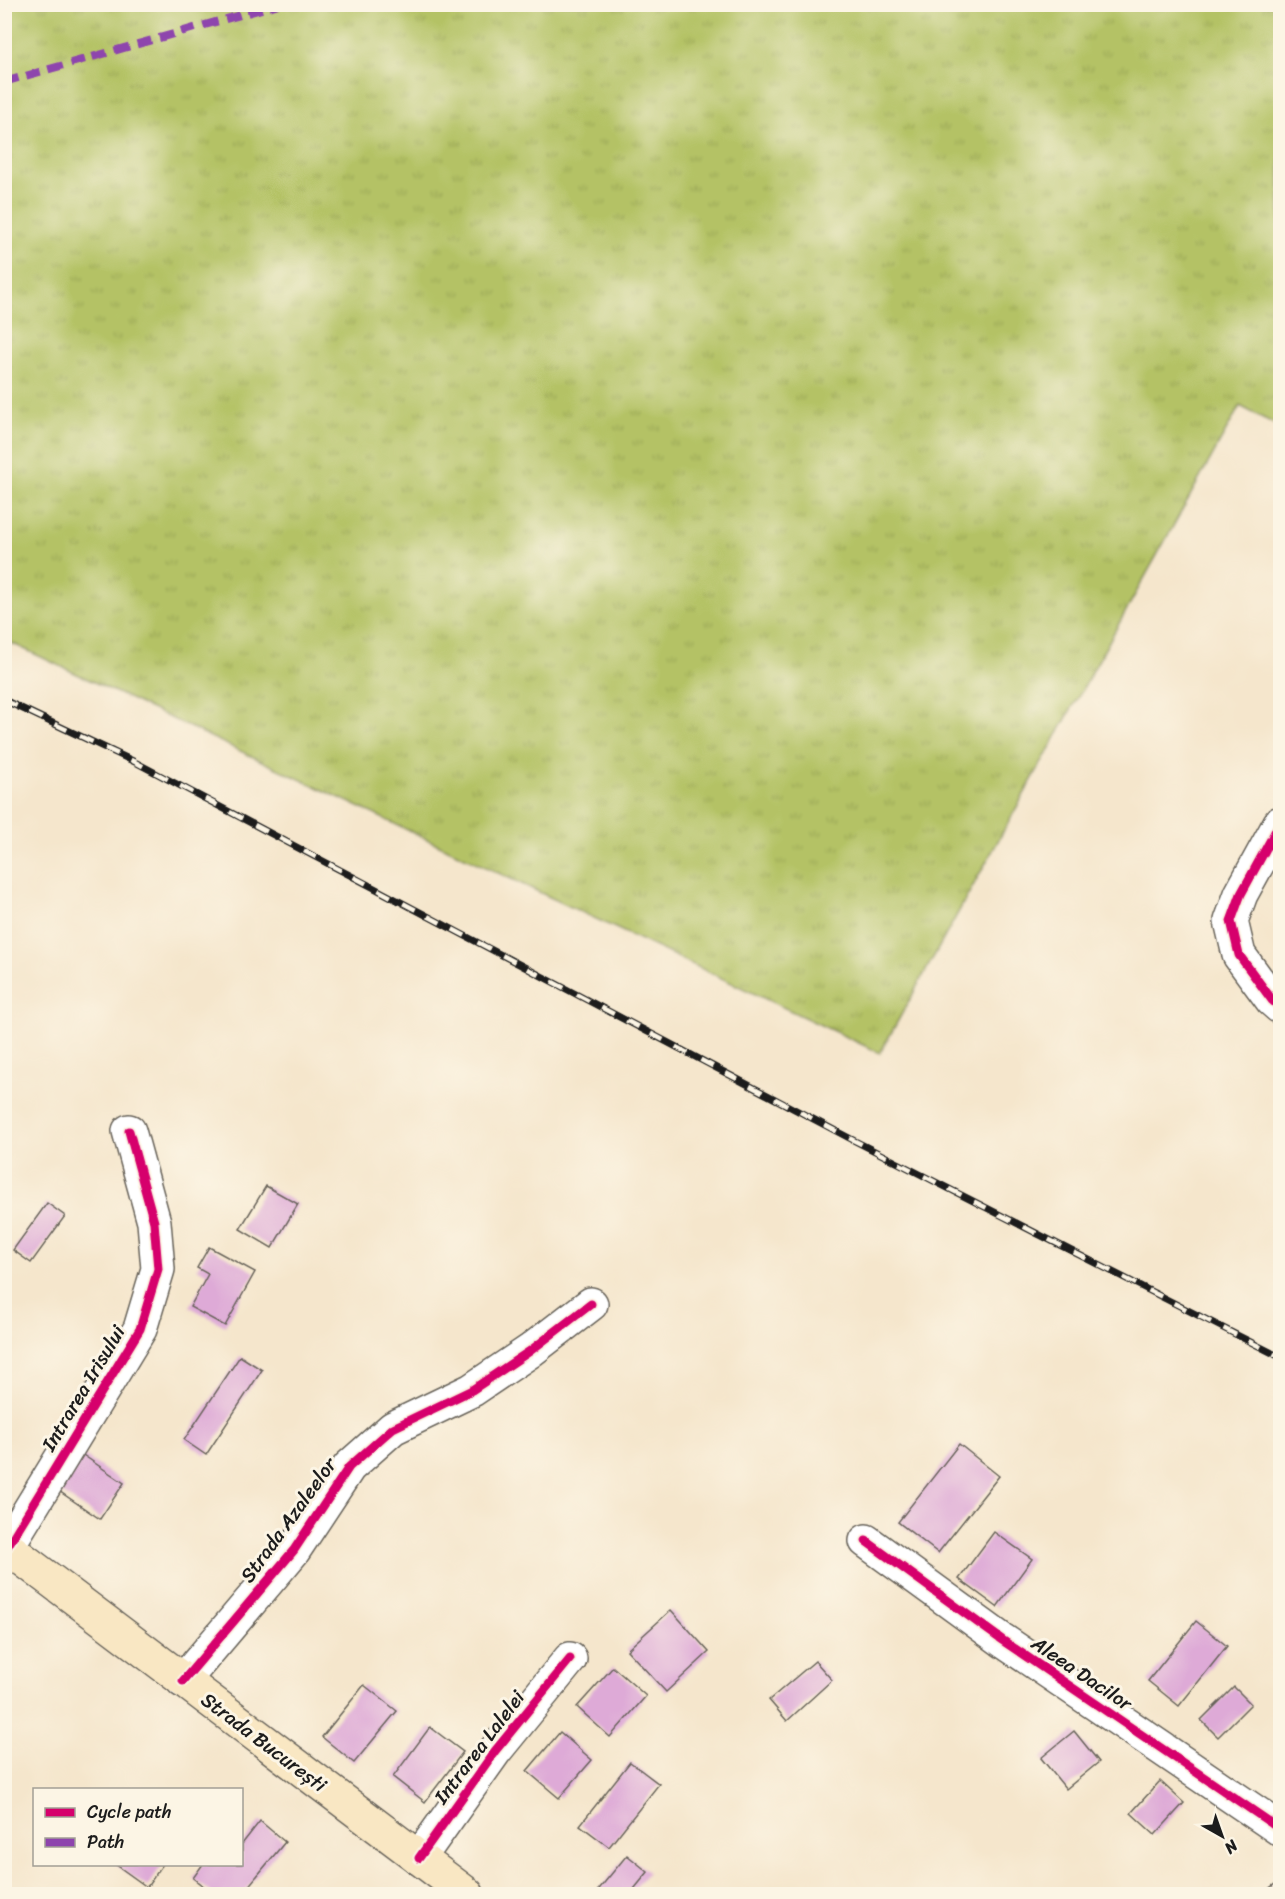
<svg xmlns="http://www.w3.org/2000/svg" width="1285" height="1899" font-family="Sriracha,sans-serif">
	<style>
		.grass { fill: url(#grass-tufts); stroke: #686f40; stroke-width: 1.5 }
		.building { fill: #deaad7 }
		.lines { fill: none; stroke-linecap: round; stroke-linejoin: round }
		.minor-casing { stroke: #68635a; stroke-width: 36 }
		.secondary-casing { stroke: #68635a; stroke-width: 36 }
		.minor { stroke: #fff; stroke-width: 33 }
		.secondary { stroke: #f9e7c3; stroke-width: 33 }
		.rail-casing { stroke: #1c1c1c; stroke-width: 7 }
		.rail { stroke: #fcf5e5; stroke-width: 4.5; stroke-dasharray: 14; stroke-linecap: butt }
		.quiet { stroke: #8e44ad; stroke-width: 8; stroke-dasharray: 15 8; stroke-linecap: butt }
		.cycleway-casing { stroke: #fcf5e5; stroke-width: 13 }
		.cycleway { stroke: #d6006c; stroke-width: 9 }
		.labels { text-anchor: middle; stroke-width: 6; stroke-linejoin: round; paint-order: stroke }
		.street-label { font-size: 20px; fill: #1c1c1c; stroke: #fcf5e5 }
	</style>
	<defs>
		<pattern id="grass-tufts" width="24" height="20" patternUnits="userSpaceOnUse" patternTransform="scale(1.5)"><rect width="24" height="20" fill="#b4c265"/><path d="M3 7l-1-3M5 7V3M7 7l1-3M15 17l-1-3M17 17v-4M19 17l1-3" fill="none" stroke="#9aa657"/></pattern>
	</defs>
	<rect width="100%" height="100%" fill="#fcf5e5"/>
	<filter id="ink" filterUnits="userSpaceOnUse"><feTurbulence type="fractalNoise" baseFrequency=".0167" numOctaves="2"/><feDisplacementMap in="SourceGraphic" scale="12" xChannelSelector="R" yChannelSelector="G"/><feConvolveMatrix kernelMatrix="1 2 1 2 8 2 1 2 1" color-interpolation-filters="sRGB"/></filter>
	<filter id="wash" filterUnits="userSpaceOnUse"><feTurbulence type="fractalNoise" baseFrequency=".008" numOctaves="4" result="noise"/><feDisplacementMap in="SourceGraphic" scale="24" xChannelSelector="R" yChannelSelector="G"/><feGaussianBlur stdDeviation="1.35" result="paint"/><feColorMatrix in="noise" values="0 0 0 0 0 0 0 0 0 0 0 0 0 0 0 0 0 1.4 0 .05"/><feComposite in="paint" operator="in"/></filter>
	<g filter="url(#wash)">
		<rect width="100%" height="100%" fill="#f5e6cc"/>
		<polygon class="grass" points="5,4 1280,5 1280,427 1240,406 880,1053 5,640"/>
		<g id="blocks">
			<g class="building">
				<polygon points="266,1186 298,1204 272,1248 240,1229"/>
				<polygon points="47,1203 65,1216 31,1263 13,1250"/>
				<polygon points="209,1247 255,1272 225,1326 190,1307 208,1274 197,1268"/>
				<polygon points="240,1356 262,1370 206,1455 184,1440"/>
				<polygon points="959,1444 999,1476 938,1553 898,1522"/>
				<polygon points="80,1453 124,1483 100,1519 56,1489"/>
				<polygon points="994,1532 1032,1559 997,1607 959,1579"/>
				<polygon points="671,1610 709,1652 666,1692 627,1650"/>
				<polygon points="1196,1621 1227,1646 1179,1706 1148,1681"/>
				<polygon points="815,1661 832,1680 787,1721 769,1700"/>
				<polygon points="613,1667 646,1696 610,1737 577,1707"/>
				<polygon points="364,1685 397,1711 354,1763 322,1737"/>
				<polygon points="1234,1687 1251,1704 1218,1737 1201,1720"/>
				<polygon points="430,1727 463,1752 425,1802 393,1777"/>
				<polygon points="1074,1731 1099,1762 1066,1789 1041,1758"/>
				<polygon points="560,1732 592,1760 559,1798 527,1771"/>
				<polygon points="630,1762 659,1784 609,1847 580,1825"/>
				<polygon points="1160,1781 1184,1803 1155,1835 1131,1813"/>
				<polygon points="260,1821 285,1842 242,1894 213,1894 193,1878 203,1864 242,1864 242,1844"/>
				<polygon points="627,1855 648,1872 630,1894 595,1894"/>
				<polygon points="115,1864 163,1864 147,1887"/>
				<polygon points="1280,1880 1280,1894 1262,1894"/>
			</g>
		</g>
	</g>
	<g filter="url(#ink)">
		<use href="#blocks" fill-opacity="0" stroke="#68635a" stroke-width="1.5"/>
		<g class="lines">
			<defs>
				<g id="minor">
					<polyline points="1280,823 1241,894 1231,921 1239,955 1272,1000 1280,1007"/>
					<polyline points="866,1541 1002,1640 1280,1829"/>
					<polyline points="7,1547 140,1329 158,1269 154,1222 129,1131"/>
					<polyline points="183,1681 294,1550 349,1467 393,1428 472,1390 530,1351 591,1304"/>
					<polyline points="419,1858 495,1751 570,1659"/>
				</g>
				<polyline id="secondary" points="4,1545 467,1894"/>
			</defs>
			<use href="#minor" class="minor-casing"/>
			<use href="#secondary" class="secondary-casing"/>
			<use href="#minor" class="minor"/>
			<use href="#secondary" class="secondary"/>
			<defs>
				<polyline id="rail" points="4,700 135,762 855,1141 1280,1357"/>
			</defs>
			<use href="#rail" class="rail-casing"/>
			<use href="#rail" class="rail"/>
			<polyline class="quiet" points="4,82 279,4"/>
			<defs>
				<g id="cycleway">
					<polyline points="1280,823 1241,894 1231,921 1239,955 1272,1000 1280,1007"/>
					<polyline points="866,1541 1002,1640 1280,1829"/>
					<polyline points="7,1547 140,1329 158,1269 154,1222 129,1131"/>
					<polyline points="183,1681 294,1550 349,1467 393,1428 472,1390 530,1351 591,1304"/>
					<polyline points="419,1858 495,1751 570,1659"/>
				</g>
			</defs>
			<use href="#cycleway" class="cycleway-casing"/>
			<use href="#cycleway" class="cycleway"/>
		</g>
	</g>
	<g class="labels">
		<g class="street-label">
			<text transform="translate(83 1388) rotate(-59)" y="7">Intrarea Irisului</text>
			<text transform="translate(288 1520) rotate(-54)" y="7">Strada Azaleelor</text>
			<text transform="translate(1082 1673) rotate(34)" y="7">Aleea Dacilor</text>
			<text transform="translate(264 1742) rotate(37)" y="7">Strada București</text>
			<text transform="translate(479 1747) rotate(-53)" y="7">Intrarea Lalelei</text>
		</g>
	</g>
	<rect width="1285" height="1899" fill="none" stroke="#fcf5e5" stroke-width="24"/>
	<rect x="33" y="1788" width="210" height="78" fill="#fcf5e5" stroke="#a29e95" stroke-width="1.5"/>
	<rect x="45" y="1808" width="30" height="9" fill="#d6006c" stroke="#a29e95" stroke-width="1.5"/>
	<text x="87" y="1818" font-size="18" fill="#1c1c1c">Cycle path</text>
	<rect x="45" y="1838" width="30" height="9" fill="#8e44ad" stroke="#a29e95" stroke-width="1.5"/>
	<text x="87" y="1848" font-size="18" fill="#1c1c1c">Path</text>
	<g transform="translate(1222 1836) rotate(140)" stroke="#fcf5e5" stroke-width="4.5" paint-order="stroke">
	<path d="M0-4.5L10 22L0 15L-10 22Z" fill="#1c1c1c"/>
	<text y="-9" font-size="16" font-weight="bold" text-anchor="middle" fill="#1c1c1c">N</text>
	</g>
</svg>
